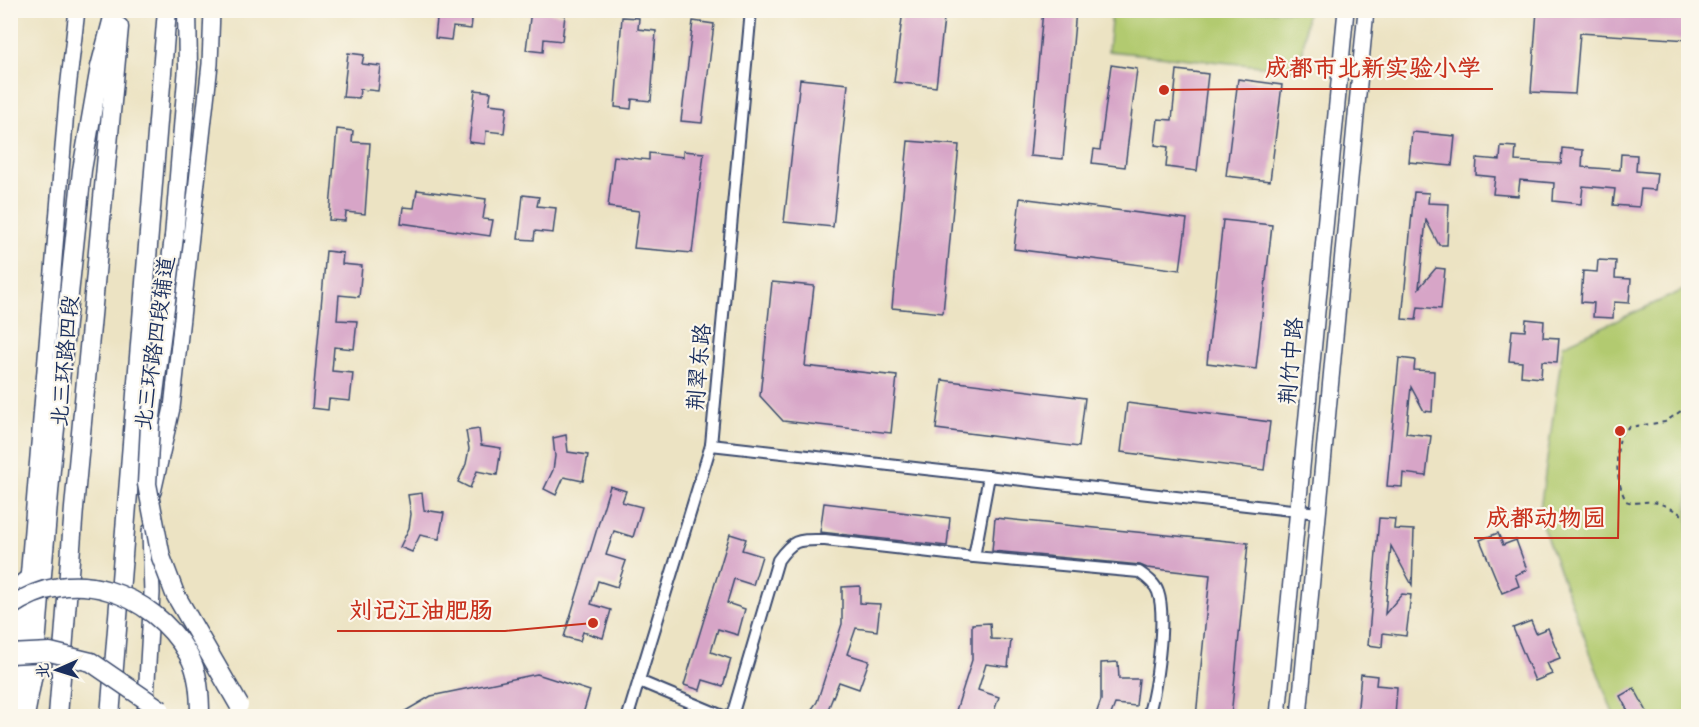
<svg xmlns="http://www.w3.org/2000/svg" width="1699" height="727" font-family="Sriracha,'LXGW WenKai TC',sans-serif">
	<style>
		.green { fill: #b2ca6f; stroke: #667c66; stroke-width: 1.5 }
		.building { fill: #d7a5c7 }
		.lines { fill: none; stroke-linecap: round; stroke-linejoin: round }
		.minor-casing { stroke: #3a4a6d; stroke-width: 14 }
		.secondary-casing { stroke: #3a4a6d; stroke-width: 18 }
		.trunk-casing { stroke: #3a4a6d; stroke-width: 21 }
		.path { stroke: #3a4a6d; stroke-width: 2; stroke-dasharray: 4.5 4.5; stroke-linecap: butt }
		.minor { stroke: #fff; stroke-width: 10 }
		.secondary { stroke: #fff; stroke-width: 15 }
		.trunk { stroke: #fff; stroke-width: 18 }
		.trunk-bridge-casing { stroke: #3a4a6d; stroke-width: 21; stroke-linecap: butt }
		.trunk-bridge { stroke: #fff; stroke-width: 18 }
		.labels { text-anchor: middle; stroke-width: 4.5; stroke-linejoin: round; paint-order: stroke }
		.street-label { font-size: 22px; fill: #1b2f5e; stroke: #fbf7ec }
		.leader { fill: none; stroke: #c8321e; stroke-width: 2 }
		.callout-dot { fill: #c8321e; stroke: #fbf7ec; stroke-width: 2 }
		.callout-label { font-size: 24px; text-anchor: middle; font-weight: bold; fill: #c8321e; stroke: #fbf7ec; stroke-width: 4.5; stroke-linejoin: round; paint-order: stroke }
	</style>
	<rect width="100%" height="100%" fill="#fbf7ec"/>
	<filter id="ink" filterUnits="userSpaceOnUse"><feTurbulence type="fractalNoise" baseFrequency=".0167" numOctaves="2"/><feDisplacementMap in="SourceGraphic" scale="12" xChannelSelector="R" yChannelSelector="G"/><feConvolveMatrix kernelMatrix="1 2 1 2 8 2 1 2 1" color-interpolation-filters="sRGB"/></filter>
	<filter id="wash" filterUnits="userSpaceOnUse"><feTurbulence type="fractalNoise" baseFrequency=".008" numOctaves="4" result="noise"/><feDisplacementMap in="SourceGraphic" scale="24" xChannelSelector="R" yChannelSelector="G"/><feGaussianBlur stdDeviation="1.35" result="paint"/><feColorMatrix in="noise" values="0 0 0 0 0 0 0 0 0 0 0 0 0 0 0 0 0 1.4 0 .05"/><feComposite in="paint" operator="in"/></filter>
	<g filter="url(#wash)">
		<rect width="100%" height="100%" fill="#ece3c3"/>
		<g class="green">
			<polygon points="1112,11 1307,11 1301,70 1108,51"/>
			<polygon points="1688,288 1688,716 1614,716 1539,517 1563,345"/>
		</g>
		<g id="blocks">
			<g class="building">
				<polygon points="438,10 473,10 471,29 453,27 451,40 435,38"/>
				<polygon points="531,10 565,15 562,41 544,39 543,52 526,50"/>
				<polygon points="903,10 945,10 936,87 894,82"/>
				<polygon points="1043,10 1076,10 1063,159 1030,156"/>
				<polygon points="1537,10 1689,10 1689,40 1580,33 1575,94 1531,92"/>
				<polygon points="622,17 639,18 638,29 656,31 651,101 632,99 631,109 615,107"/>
				<polygon points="693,21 714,24 702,123 681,121"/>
				<polygon points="348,53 364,55 362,64 381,66 378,91 360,89 359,98 343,97"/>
				<polygon points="1111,65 1137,69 1125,167 1092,163 1094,149 1100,150"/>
				<polygon points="1177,70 1208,74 1197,171 1166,167 1168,147 1155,145 1158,119 1172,120"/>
				<polygon points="800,79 848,84 833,227 784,222"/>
				<polygon points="1238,79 1282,85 1270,181 1226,176"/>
				<polygon points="475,90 491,92 489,104 507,106 504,133 486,131 485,144 469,142"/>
				<polygon points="337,129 353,131 352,142 370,143 365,214 346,212 345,221 329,220"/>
				<polygon points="1412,132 1455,136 1452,166 1409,162"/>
				<polygon points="908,141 959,145 943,313 892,308"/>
				<polygon points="1501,146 1516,147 1515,161 1561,164 1562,148 1583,150 1582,167 1620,170 1621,154 1637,155 1636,171 1657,173 1655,190 1641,189 1639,207 1613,205 1615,189 1583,186 1581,204 1553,201 1554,183 1520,180 1518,196 1493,194 1495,177 1476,175 1477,158 1500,160"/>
				<polygon points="683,151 704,153 692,253 634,248 639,211 608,207 614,156 649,160 649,153 683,157"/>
				<polygon points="417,190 486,199 483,219 493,220 490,236 401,223 403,207 414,208"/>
				<polygon points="1414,192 1429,193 1428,203 1449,204 1447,245 1439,245 1426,220 1419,288 1436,268 1445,269 1441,309 1418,307 1416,320 1402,319"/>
				<polygon points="523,195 539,197 537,206 556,208 553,233 535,231 534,240 518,239"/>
				<polygon points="1020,198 1187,219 1180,270 1014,249"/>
				<polygon points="1223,220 1272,225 1256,369 1207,363"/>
				<polygon points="326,251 343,253 342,264 362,266 359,297 339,295 337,320 357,321 354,349 334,347 332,371 353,373 350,401 329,399 328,410 312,408"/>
				<polygon points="1598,260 1616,261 1615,278 1631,279 1629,303 1614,302 1613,318 1593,317 1594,303 1581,302 1583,271 1597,272"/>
				<polygon points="772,282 814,286 805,366 897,376 891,433 783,421 760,396"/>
				<polygon points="1526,319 1544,321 1543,337 1559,338 1557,362 1542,361 1541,378 1521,376 1522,362 1509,361 1512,330 1525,331"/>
				<polygon points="1399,358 1415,360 1414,370 1434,371 1432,412 1424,411 1411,387 1406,433 1431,436 1426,476 1403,473 1402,487 1387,486"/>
				<polygon points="942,380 1085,398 1079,447 936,429"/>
				<polygon points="1127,403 1270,422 1264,470 1121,452"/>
				<polygon points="479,429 481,445 501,448 497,475 477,471 470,488 458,482 466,464 469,449 466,431"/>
				<polygon points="566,435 568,452 588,455 583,481 564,477 556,495 544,489 553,470 555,456 553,438"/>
				<polygon points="610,486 626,491 622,502 642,507 633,537 614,531 606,555 626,561 617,587 598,581 591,604 611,610 603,638 583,632 580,641 564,637"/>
				<polygon points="422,493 424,510 444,513 439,539 420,535 412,552 400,547 409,528 411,514 408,495"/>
				<polygon points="824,503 950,518 947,546 820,532"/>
				<polygon points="995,518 1248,543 1231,717 1196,717 1210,575 1147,568 1140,565 992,551"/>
				<polygon points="1379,518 1395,519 1394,529 1414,530 1412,585 1391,546 1385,614 1402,594 1411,595 1406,636 1383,633 1382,647 1368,645"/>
				<polygon points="1498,533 1503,545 1516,540 1527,570 1515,575 1519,586 1502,593 1480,540"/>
				<polygon points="730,534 746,539 742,550 762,556 753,585 734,579 727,603 745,609 738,635 718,629 711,652 731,659 723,686 703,680 700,690 684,685"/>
				<polygon points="860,586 860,603 880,604 877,631 856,628 847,654 869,661 859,689 839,682 825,717 806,717 817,702 842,624 842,587"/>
				<polygon points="1531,621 1536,633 1548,628 1560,658 1547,663 1552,674 1535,681 1513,628"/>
				<polygon points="990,623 991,639 1011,640 1008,667 986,664 978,690 999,697 992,717 954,717 972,660 972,624"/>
				<polygon points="1118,662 1119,679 1139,679 1136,706 1115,704 1110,717 1095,717 1101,700 1101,663"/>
				<polygon points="537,674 590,691 582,717 395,717 431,696"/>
				<polygon points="1361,674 1377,676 1376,685 1397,687 1395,717 1357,717"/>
				<polygon points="1634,688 1650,717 1631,717 1620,696"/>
			</g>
		</g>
	</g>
	<g filter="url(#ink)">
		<use href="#blocks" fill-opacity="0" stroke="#3a4a6d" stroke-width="1.5"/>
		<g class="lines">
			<defs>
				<g id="minor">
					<polyline points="711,445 1318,513"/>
					<polyline points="974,557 989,476"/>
					<polyline points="639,681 723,716"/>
					<polyline points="628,716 711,445 751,10"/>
					<path d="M732 716 778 560C794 538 798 540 825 540L974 557 1139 572C1146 577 1155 583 1158 592 1167 617 1156 690 1148 716"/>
				</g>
				<g id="secondary">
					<polyline points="153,492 172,408 210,64 212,10"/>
					<polyline points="10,592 27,578"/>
					<polyline points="17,716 67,98 77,10"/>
					<polyline points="145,716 152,593 150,531"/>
					<polyline points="1278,716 1346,10"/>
					<polyline points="1299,716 1366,10"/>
				</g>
				<g id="trunk">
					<polyline points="174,237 188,67 187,10"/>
					<polyline points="25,716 34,668 52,457 82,170 100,67 115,10"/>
					<polyline points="58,716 74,508 119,27"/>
					<polyline points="110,716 167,10"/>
				</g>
			</defs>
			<use href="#minor" class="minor-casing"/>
			<use href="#secondary" class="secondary-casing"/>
			<use href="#trunk" class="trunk-casing"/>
			<path class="path" d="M1688 406 1665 422 1629 427 1622 432C1614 453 1616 481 1626 501 1636 505 1641 501 1651 502 1664 503 1677 512 1688 518"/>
			<use href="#minor" class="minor"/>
			<use href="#secondary" class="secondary"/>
			<use href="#trunk" class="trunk"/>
			<defs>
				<g id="trunk-bridge">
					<polyline points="174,237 150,425 147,484 161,557 175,594 239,705"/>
					<path d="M10 607C72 563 152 592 188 654 199 672 200 696 200 716"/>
					<polyline points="10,654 50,652 91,662 161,710"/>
				</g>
			</defs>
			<use href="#trunk-bridge" class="trunk-bridge-casing"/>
			<use href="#trunk-bridge" class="trunk-bridge"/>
		</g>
	</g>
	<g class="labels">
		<g class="street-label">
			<text transform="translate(154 343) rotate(-82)" y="8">北三环路四段辅道</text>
			<text transform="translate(64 361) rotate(-85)" y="8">北三环路四段</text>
			<text transform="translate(1290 361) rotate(-85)" y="8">荆竹中路</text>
			<text transform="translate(698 367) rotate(-85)" y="8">荆翠东路</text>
		</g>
	</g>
	<path class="leader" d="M1164 90L1253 89H1493M1620 431L1618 538H1474M593 623L505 631H337"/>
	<g class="callout-dot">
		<circle cx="1164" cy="90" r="6"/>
		<circle cx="1620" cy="431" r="6"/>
		<circle cx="593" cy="623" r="6"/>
	</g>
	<g class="callout-label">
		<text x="1373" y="76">成都市北新实验小学</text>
		<text x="1546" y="526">成都动物园</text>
		<text x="421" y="618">刘记江油肥肠</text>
	</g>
	<rect width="1699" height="727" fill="none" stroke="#fbf7ec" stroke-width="36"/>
	<g transform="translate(57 670) rotate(267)" stroke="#fbf7ec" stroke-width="4.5" paint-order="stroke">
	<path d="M0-4.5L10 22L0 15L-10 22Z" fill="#1b2f5e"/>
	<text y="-9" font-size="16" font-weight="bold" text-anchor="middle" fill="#1b2f5e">北</text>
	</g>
</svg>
